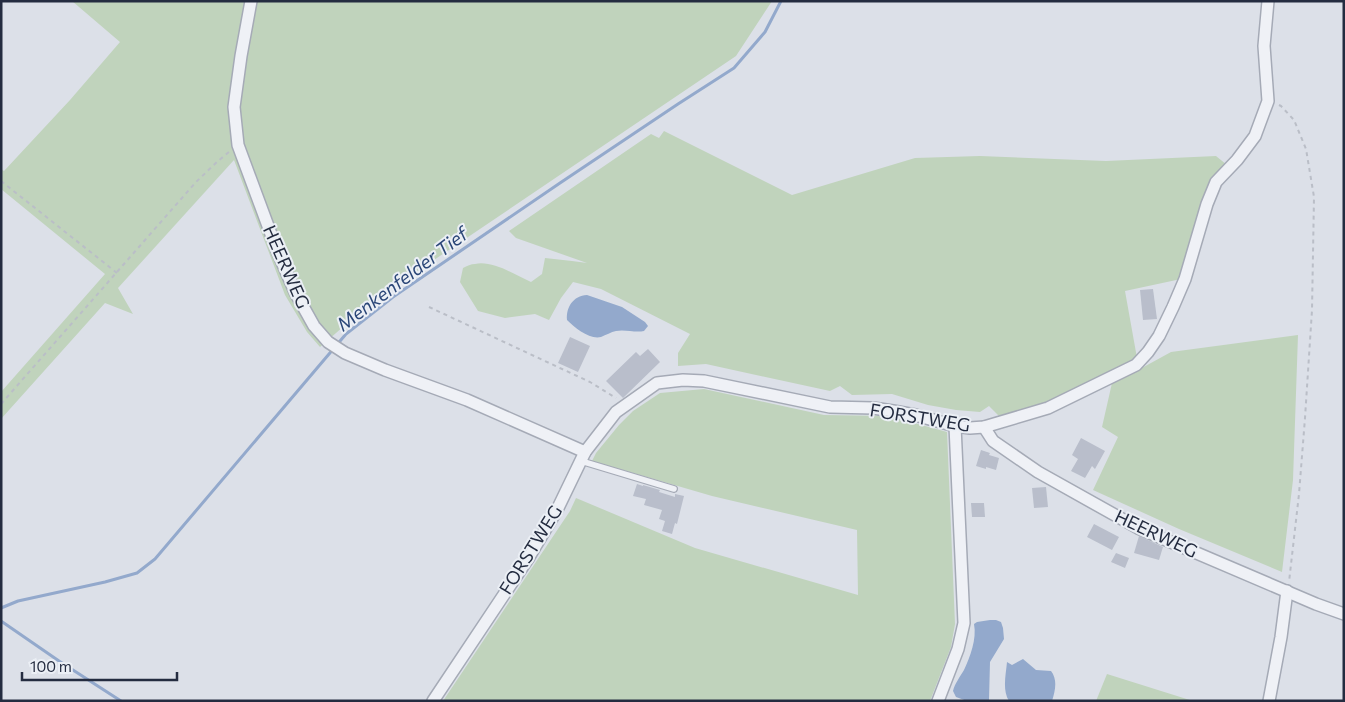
<svg xmlns="http://www.w3.org/2000/svg" width="1345" height="702" font-family="Commissioner,sans-serif">
	<style>
		.green { fill: #c0d3bc }
		.water { fill: #93a9cc }
		.lines { fill: none; stroke-linecap: round; stroke-linejoin: round }
		.stream { stroke: #93a9cc; stroke-width: 3 }
		.building { fill: #b9becb }
		.lane-casing { stroke: #a5aab6; stroke-width: 8 }
		.street-casing { stroke: #a5aab6; stroke-width: 14 }
		.path { stroke: #babec7; stroke-width: 2; stroke-dasharray: 4 4; stroke-linecap: butt }
		.lane { stroke: #eff1f6; stroke-width: 5.5 }
		.street { stroke: #eff1f6; stroke-width: 11 }
		.labels { text-anchor: middle; stroke-width: 4; stroke-linejoin: round; paint-order: stroke }
		.street-label { font-size: 18px; fill: #242c40; stroke: #ebeff5 }
		.water-label { font-size: 19px; font-style: italic; fill: #2a4677; stroke: #ebeff5 }
	</style>
	<rect width="100%" height="100%" fill="#dce0e8"/>
	<g class="green">
		<polygon points="72,1 772,1 736,56 394,287 360,312 320,347 307,332 285,295 234,160 118,288 133,314 105,303 1,419 1,392 105,274 1,189 1,169 4,171 70,100 120,42"/>
		<path d="M664 131 792 195 915 158 980 156 1106 161 1216 156 1227 165 1181 279 1125 291 1137 358 1110 374 1045 404 1000 417 989 406 980 412 956 410 928 405 892 394 852 395 840 386 830 391 706 364 678 366V353L690 334 601 289 573 282 561 298 549 320 535 314 505 318 478 311 460 282 463 268C467 266 471 264 475 264 492 260 516 275 531 282L542 274 545 258 572 261 587 263 516 238 509 231 651 134 659 138Z"/>
		<polygon points="1298,335 1293,480 1282,572 1179,529 1093,490 1118,437 1102,427 1112,383 1140,369 1171,352"/>
		<polygon points="704,389 824,415 889,416 947,432 955,624 951,647 930,701 443,701 570,511 576,498 695,548 858,595 857,530 712,496 592,461 596,453 619,425 633,411 660,393"/>
		<polygon points="1107,674 1193,701 1096,701"/>
	</g>
	<g class="water">
		<path d="M587 295 622 307 645 322 648 326 644 331C635 333 625 329 616 331 611 332 606 335 601 337 590 340 575 328 567 320 566 307 573 296 587 295Z"/>
		<path d="M990 620H996L1001 622 1003 628 1004 639 990 662 989 700 967 701 956 697 953 691C955 683 960 677 964 670 970 657 977 639 974 624L977 622Z"/>
		<path d="M1023 659 1036 670 1051 671C1058 680 1055 691 1052 701H1009C1002 690 1006 674 1007 662L1012 665Z"/>
	</g>
	<g class="lines">
		<g class="stream">
			<polyline points="1,608 18,601 105,582 137,573 155,559 346,334 393,297 560,183 678,104 734,68 765,32 781,1"/>
			<polyline points="1,621 59,661 121,701"/>
		</g>
	</g>
	<g class="building">
		<polygon points="1153,289 1157,319 1143,320 1140,290"/>
		<polygon points="570,337 590,346 578,372 558,363"/>
		<polygon points="648,349 660,362 623,398 606,381 636,352 640,356"/>
		<polygon points="1081,438 1105,451 1095,469 1092,466 1085,478 1071,471 1078,459 1072,455"/>
		<polygon points="981,450 990,453 989,455 999,458 996,470 986,467 986,469 976,466"/>
		<polygon points="637,484 643,486 643,485 660,490 659,492 675,497 675,494 684,496 677,524 675,523 672,534 662,531 665,521 659,519 662,510 644,505 646,499 633,496"/>
		<polygon points="1046,487 1048,507 1034,508 1032,488"/>
		<polygon points="971,503 984,503 985,517 972,517"/>
		<polygon points="1094,524 1119,537 1112,550 1087,537"/>
		<polygon points="1139,536 1163,547 1159,560 1134,553"/>
		<polygon points="1116,553 1129,558 1125,568 1111,562"/>
	</g>
	<g class="lines">
		<defs>
			<polyline id="lane" points="581,461 674,489"/>
			<g id="street">
				<polyline points="251,1 241,56 234,107 238,145 278,253 295,292 314,326 328,342 345,353 385,370 467,400 585,452"/>
				<polyline points="984,427 993,441 1038,472 1138,528 1316,604 1344,614"/>
				<polyline points="433,701 529,557 557,510 585,452 616,412 657,383 683,380 704,381 830,407 873,408 893,411 915,415 955,426 970,428 984,427 1048,408 1136,365 1148,352 1159,336 1173,307 1185,279 1207,204 1216,182 1237,160 1255,136 1268,101 1264,46 1268,1"/>
				<polyline points="938,701 958,649 964,623 955,426"/>
				<polyline points="1269,701 1281,637 1287,591"/>
			</g>
		</defs>
		<use href="#lane" class="lane-casing"/>
		<use href="#street" class="street-casing"/>
		<g class="path">
			<polyline points="1279,105 1281,106 1294,120 1306,149 1314,197 1312,310 1305,418 1299,494 1289,582"/>
			<polyline points="1,181 117,273"/>
			<polyline points="429,307 590,382 616,398"/>
			<polyline points="1,404 196,182 218,161 229,152"/>
		</g>
		<use href="#lane" class="lane"/>
		<use href="#street" class="street"/>
	</g>
	<g class="labels">
		<g class="street-label">
			<text transform="translate(286 267) rotate(66)" y="6">HEERWEG</text>
			<text transform="translate(920 418) rotate(9)" y="6">FORSTWEG</text>
			<text transform="translate(1156 534) rotate(25)" y="6">HEERWEG</text>
			<text transform="translate(531 550) rotate(-58)" y="6">FORSTWEG</text>
		</g>
		<g class="water-label">
			<text transform="translate(402 279) rotate(-37)" y="7">Menkenfelder Tief</text>
		</g>
	</g>
	<rect width="1345" height="702" fill="none" stroke="#242c40" stroke-width="5"/>
	<path d="M22 672v8h155v-8" fill="none" stroke="#242c40" stroke-width="2.5"/>
	<text x="30" y="672" font-size="15" fill="#242c40" stroke="#ebeff5" stroke-width="4" paint-order="stroke">100 m</text>
</svg>
